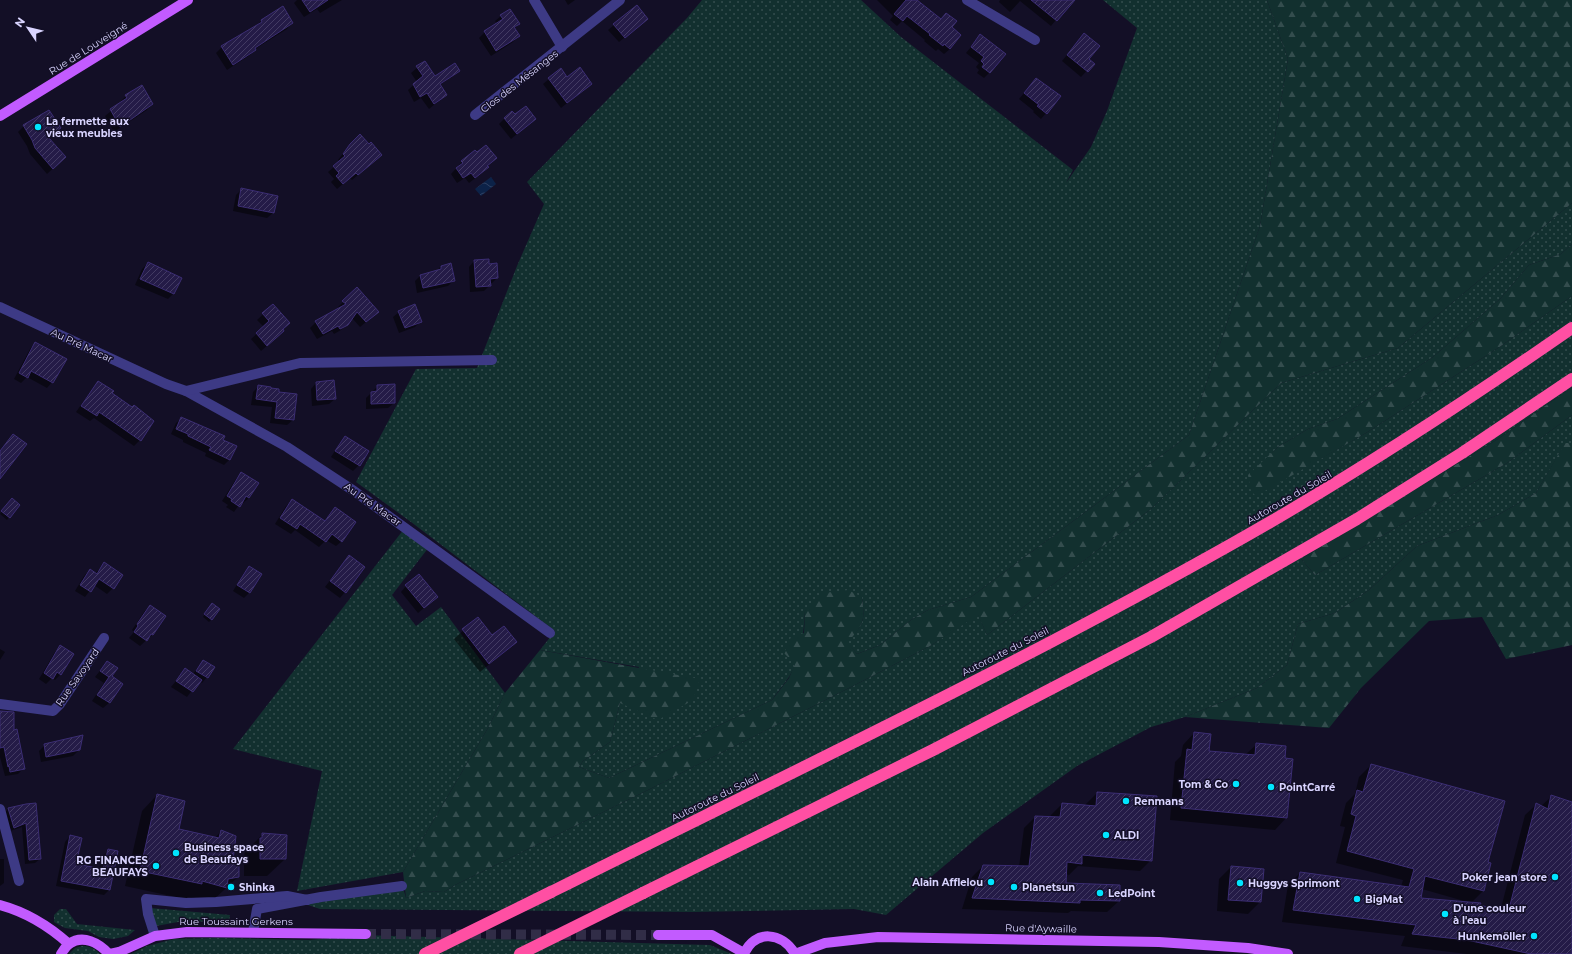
<svg xmlns="http://www.w3.org/2000/svg" width="1572" height="954" font-family="Montserrat,sans-serif">
	<style>
		.grass { fill: url(#grass-dots) }
		.forest { fill: url(#forest-firs) }
		.water { fill: url(#water-waves) }
		.shadow { fill: #0007 }
		.building { fill: url(#building-hatch); stroke: #3b2d73 }
		.lines { fill: none; stroke-linecap: round; stroke-linejoin: round }
		.primary-tunnel { stroke: #312d47; stroke-width: 10; stroke-dasharray: 10 5; stroke-linecap: butt }
		.minor { stroke: #3d3a85; stroke-width: 10 }
		.primary { stroke: #c25bff; stroke-width: 10 }
		.motorway { stroke: #ff4fa3; stroke-width: 12 }
		.motorway-bridge { stroke: #ff4fa3; stroke-width: 12 }
		.poi-dot { fill: #00e5ff; stroke: #130f26; stroke-width: 1.5 }
		.labels { text-anchor: middle; stroke-width: 3; stroke-linejoin: round; paint-order: stroke }
		.street-label { font-size: 10px; fill: #d9d4ff; stroke: #130f26 }
		.poi-label { font-size: 10px; font-weight: bold; fill: #d9d4ff; stroke: #130f26; text-anchor: start }
	</style>
	<defs>
		<pattern id="grass-dots" width="8" height="8" patternUnits="userSpaceOnUse"><rect width="8" height="8" fill="#12302f"/><path d="M2 2h.1M6 6h.1" fill="none" stroke="#344d4e" stroke-width="1.8" stroke-linecap="round"/></pattern>
		<pattern id="forest-firs" width="22" height="20" patternUnits="userSpaceOnUse"><rect width="22" height="20" fill="#12302f"/><path d="M5 1l3.5 6h-7zM16 11l3.5 6h-7z" fill="#344d4e"/></pattern>
		<pattern id="water-waves" width="16" height="10" patternUnits="userSpaceOnUse"><rect width="16" height="10" fill="#0c2248"/><path d="M0 5q4-4 8 0t8 0" fill="none" stroke="#2f4163"/></pattern>
		<pattern id="building-hatch" width="6" height="6" patternUnits="userSpaceOnUse"><rect width="6" height="6" fill="#241b47"/><path d="M-1 1l2-2M0 6l6-6M5 7l2-2" fill="none" stroke="#433b63"/></pattern>
	</defs>
	<rect width="100%" height="100%" fill="#130f26"/>
	<g class="grass">
		<path d="M702 0H861L901 37 1073 170 1066 183 1091 147 1107 111 1137 28 1103 0H1267L1288 59 1260 226 1189 435 971 597 928 610 911 620 880 645 857 654 847 642C864 624 865 622 862 598L805 611C804 633 801 658 789 677 784 685 777 692 772 700L609 778 579 767 583 761 610 742 620 703 639 667 540 650 555 631 411 522 356 482 416 369 477 368 517 266 544 204 527 182 687 18Z"/>
		<polygon points="1572,203 1572,244 1561,254 1529,265 1500,299 1433,357 1337,419 1308,429 1278,447 1264,461 1256,495 1366,433 1498,348 1572,296 1572,387 1498,439 1301,559 1315,575 1507,463 1572,415 1572,443 1565,444 1536,493 1498,515 1417,546 1369,590 1335,613 1298,624 1287,665 1257,688 1185,717 1151,727 1077,766 983,833 886,915 854,909 693,912 320,909 305,904 396,890 404,891 406,898 425,891 444,892 455,885 646,791 851,687 930,646 978,614 987,635 1151,509 1281,383 1398,348"/>
		<polygon points="404,529 429,547 392,595 416,626 441,607 505,693 488,728 403,872 297,891 322,771 233,749"/>
		<polygon points="150,908 230,915 229,921 178,922 156,926"/>
		<polygon points="60,909 66,909 77,924 135,930 128,936 113,939 99,937 88,931 65,928 54,922 54,915"/>
		<polygon points="359,935 710,945 732,954 131,954 147,946 174,939 216,938 309,940"/>
		<path d="M82 946C90 946 94 948 100 954H69L75 948Z"/>
	</g>
	<g class="forest">
		<path d="M1267 0H1572V203L1398 348 1281 383 1151 509 987 635 978 615 930 646 851 687 646 791 455 885 444 892 425 891 406 898 403 872 488 728 505 693 540 650 700 679 693 700 658 720 620 703 610 742 583 761 579 767 609 778 772 700 789 678 795 664 784 653 791 637 804 633 805 611 824 593 848 590 862 597C865 622 864 624 848 642L857 654 880 645 911 620 928 610 971 597 1189 435 1260 226 1288 59Z"/>
		<polygon points="1572,244 1572,296 1498,348 1366,433 1256,496 1251,491 1248,475 1278,447 1308,429 1337,419 1433,357 1500,299 1529,265 1561,254"/>
		<polygon points="1572,387 1572,415 1507,463 1315,575 1301,559 1498,439"/>
		<polygon points="1565,443 1572,443 1572,645 1506,659 1482,617 1429,621 1361,688 1329,728 1185,717 1257,688 1287,665 1298,624 1335,613 1369,590 1417,546 1498,515 1536,493"/>
	</g>
	<polygon class="water" points="491,177 496,184 481,196 475,189"/>
	<g class="shadow">
		<polygon points="297,0 342,0 320,13 317,9 304,17 294,3"/>
		<polygon points="565,0 575,0 568,5"/>
		<polygon points="877,0 916,0 940,20 946,14 951,28 950,49 944,54 938,49 936,51 924,41 925,40 902,21 897,26 890,20 893,16"/>
		<polygon points="1000,0 1072,0 1051,26 1020,1 1010,12 999,2"/>
		<polygon points="282,8 292,23 287,29 255,49 250,55 227,70 216,53 222,47 256,27 261,21"/>
		<polygon points="501,16 518,24 514,29 518,36 513,42 491,56 479,38 485,32 497,24 495,21"/>
		<polygon points="641,24 619,42 608,30 614,25"/>
		<polygon points="980,36 990,72 984,78 977,73 979,70 976,67 979,63 966,53"/>
		<polygon points="1079,40 1088,59 1093,64 1081,77 1062,61"/>
		<polygon points="424,62 435,77 459,70 440,85 446,95 429,109 421,98 414,102 408,90 417,82 411,73"/>
		<polygon points="567,78 591,84 561,108 543,84 549,79"/>
		<polygon points="1036,79 1046,113 1041,119 1033,112 1034,111 1019,99"/>
		<polygon points="142,87 152,104 147,110 114,132 105,116 121,103 120,102 126,96"/>
		<polygon points="515,115 535,119 511,139 499,124 505,118"/>
		<polygon points="24,126 60,128 47,138 65,157 47,174 30,154 27,146 18,132"/>
		<polygon points="360,136 376,160 352,180 350,178 337,189 331,182 334,179 328,172 340,162 338,160 345,151"/>
		<polygon points="475,152 495,158 482,173 469,183 465,178 457,183 451,174 462,162"/>
		<polygon points="242,189 276,196 273,213 267,218 233,211 236,195"/>
		<polygon points="474,261 488,265 497,278 492,283 489,284 490,285 484,291 470,292 469,267"/>
		<polygon points="148,263 181,278 173,294 168,299 135,285 142,269"/>
		<polygon points="441,266 454,280 448,286 417,293 415,281 420,276 436,272"/>
		<polygon points="357,289 372,317 360,327 352,318 341,330 334,334 332,331 317,339 310,328 316,322 339,309 338,307"/>
		<polygon points="273,305 282,330 277,337 261,351 251,339 264,327 257,320"/>
		<polygon points="399,312 421,321 415,327 399,333 393,317"/>
		<polygon points="35,343 52,382 47,388 27,377 21,383 14,379 30,349"/>
		<polygon points="98,382 110,394 140,440 134,446 94,418 90,421 76,412 93,388"/>
		<polygon points="316,383 335,399 329,404 312,406 311,389"/>
		<polygon points="259,386 270,388 293,420 287,425 270,423 272,407 251,405 253,392"/>
		<polygon points="378,386 394,403 388,408 366,409 366,398"/>
		<polygon points="182,418 222,440 229,460 224,465 205,456 206,453 183,442 183,440 171,434 176,423"/>
		<polygon points="345,438 368,451 359,465 353,471 331,457 340,443"/>
		<polygon points="241,473 257,483 249,498 243,503 241,502 234,512 226,507 228,505 222,501 236,479"/>
		<polygon points="292,501 324,522 335,508 342,541 336,546 326,540 319,547 295,530 291,534 275,524 286,506"/>
		<polygon points="9,502 9,517 7,520 0,514"/>
		<polygon points="349,556 345,592 340,598 325,587"/>
		<polygon points="104,564 113,588 107,594 94,585 85,597 75,591 84,576 90,570 95,574"/>
		<polygon points="250,567 250,592 244,598 233,591 244,573"/>
		<polygon points="406,586 437,597 418,613 401,592"/>
		<polygon points="150,606 165,616 152,635 140,646 129,638 134,632 132,630 144,612"/>
		<polygon points="209,607 212,619 209,622 203,617"/>
		<polygon points="477,618 492,637 516,642 480,672 454,639"/>
		<polygon points="61,646 61,674 55,680 52,678 46,684 39,679 55,652"/>
		<polygon points="0,649 5,652 0,660"/>
		<polygon points="203,661 207,677 202,683 199,681 187,697 171,687 185,670 192,675"/>
		<polygon points="107,662 111,677 121,684 109,703 103,708 92,701 104,683 95,677"/>
		<polygon points="0,712 13,731 24,768 18,774 5,776 0,757"/>
		<polygon points="1194,733 1208,752 1245,755 1257,744 1284,759 1286,818 1275,830 1170,820 1175,762 1181,756 1183,745"/>
		<polygon points="45,745 79,750 73,756 41,762 39,751"/>
		<polygon points="1371,765 1487,863 1483,891 1471,903 1422,889 1420,899 1479,905 1500,912 1525,815 1537,804 1541,806 1552,796 1572,803 1572,954 1467,954 1401,946 1405,936 1282,922 1288,885 1300,873 1401,887 1403,880 1336,863 1345,827 1340,826 1346,803 1355,794 1359,777"/>
		<polygon points="1097,793 1151,860 1140,871 1078,866 1069,875 1066,874 1065,884 1119,901 1107,912 1071,911 1068,913 962,909 972,877 983,866 1019,867 1024,828 1035,817 1050,818 1051,815 1062,804 1086,806 1086,804"/>
		<polygon points="157,795 178,830 215,838 221,831 238,877 210,903 188,897 185,899 125,886 142,811"/>
		<polygon points="26,805 40,859 35,863 25,864 22,827 10,831 4,814 8,809"/>
		<polygon points="263,834 285,859 267,876 244,876 244,856 245,852"/>
		<polygon points="70,836 75,865 99,869 103,856 108,850 110,889 104,895 56,886 65,842"/>
		<polygon points="0,859 4,859 4,883 0,886"/>
		<polygon points="1231,867 1260,902 1248,914 1217,911 1219,879"/>
	</g>
	<g class="building">
		<polygon points="302,0 328,0 310,12"/>
		<polygon points="906,0 917,0 941,19 946,13 957,21 952,27 961,35 950,49 944,44 943,46 929,35 930,34 907,16 903,21 894,14"/>
		<polygon points="1031,0 1075,0 1057,21"/>
		<polygon points="637,5 648,19 625,38 613,24"/>
		<polygon points="283,6 293,23 255,48 256,50 233,65 221,46 262,22 261,20"/>
		<polygon points="510,9 520,24 514,27 520,36 496,51 484,31 503,19 500,15"/>
		<polygon points="1084,33 1100,46 1089,59 1095,64 1088,72 1067,55"/>
		<polygon points="980,34 1006,54 990,73 982,67 984,64 981,61 984,57 971,47"/>
		<polygon points="425,61 435,76 455,63 460,71 440,84 447,95 434,104 427,93 420,97 413,84 423,76 416,66"/>
		<polygon points="580,67 592,84 567,103 548,78 561,68 567,77"/>
		<polygon points="1036,78 1061,96 1047,114 1037,106 1039,105 1024,93"/>
		<polygon points="142,85 153,104 120,127 110,109 127,98 125,95"/>
		<polygon points="526,106 536,119 517,134 504,118 512,111 515,114"/>
		<polygon points="49,110 61,128 48,137 66,157 53,169 35,148 32,140 23,125"/>
		<polygon points="360,134 369,144 371,142 382,155 358,175 356,173 343,184 336,176 339,173 333,166 345,156 343,154 350,144"/>
		<polygon points="486,145 497,158 487,166 489,167 475,178 471,173 463,178 456,168 463,163 461,161 475,150 477,152"/>
		<polygon points="241,188 278,196 274,213 238,206"/>
		<polygon points="489,259 489,264 497,263 498,278 490,279 491,286 476,287 474,260"/>
		<polygon points="148,262 182,278 174,294 140,279"/>
		<polygon points="451,263 455,281 423,288 420,275 441,269 441,266"/>
		<polygon points="357,287 379,312 366,322 357,312 348,325 340,329 338,326 323,334 315,321 346,304 342,301"/>
		<polygon points="273,304 290,323 283,329 284,331 267,346 256,333 269,321 262,313"/>
		<polygon points="415,304 422,322 405,328 398,311"/>
		<polygon points="35,342 67,359 53,383 31,371 28,378 19,373"/>
		<polygon points="334,380 336,399 317,400 316,382"/>
		<polygon points="98,381 114,391 112,393 132,407 134,405 154,421 141,441 99,412 97,416 81,406"/>
		<polygon points="395,384 395,403 371,404 371,392 377,391 377,385"/>
		<polygon points="258,385 271,387 271,388 279,389 279,392 297,394 294,420 275,418 277,402 256,399"/>
		<polygon points="181,417 225,436 223,440 237,446 230,460 209,450 211,447 188,436 188,434 176,429"/>
		<polygon points="13,434 27,444 0,479 0,451"/>
		<polygon points="345,436 369,451 360,466 335,451"/>
		<polygon points="241,472 259,483 249,498 246,496 240,507 231,501 232,499 227,496"/>
		<polygon points="12,498 20,505 10,518 1,511"/>
		<polygon points="292,499 325,521 335,507 356,522 342,542 332,534 326,542 300,524 297,529 280,518"/>
		<polygon points="349,555 365,567 346,593 330,581"/>
		<polygon points="104,562 123,575 114,589 99,579 91,592 80,585 90,569 97,574"/>
		<polygon points="249,566 262,574 250,593 237,585"/>
		<polygon points="419,574 438,597 424,608 405,585"/>
		<polygon points="212,603 220,609 212,620 204,614"/>
		<polygon points="150,605 166,616 153,635 151,634 147,641 134,632 138,626 137,624"/>
		<polygon points="478,617 492,635 504,626 517,642 489,664 462,629"/>
		<polygon points="60,645 74,654 61,675 57,672 53,679 44,673"/>
		<polygon points="203,660 215,667 208,678 196,671"/>
		<polygon points="107,661 118,668 112,676 123,684 110,703 97,695 109,677 100,671"/>
		<polygon points="185,668 202,680 193,692 176,681"/>
		<polygon points="0,711 14,712 14,730 17,729 25,769 10,772 9,766 8,767 4,747 0,748"/>
		<polygon points="1194,732 1211,734 1209,751 1255,755 1256,743 1286,746 1285,758 1293,759 1287,818 1181,808 1187,749 1192,750"/>
		<polygon points="83,735 80,750 46,757 44,744"/>
		<polygon points="1371,764 1505,801 1488,862 1491,863 1484,891 1425,876 1421,898 1481,903 1480,905 1508,913 1536,803 1548,809 1551,795 1572,802 1572,954 1531,954 1467,940 1412,934 1416,925 1293,910 1300,872 1409,887 1414,869 1347,851 1356,816 1351,814 1357,790 1363,792"/>
		<polygon points="1097,792 1157,796 1152,861 1082,855 1082,864 1067,862 1066,883 1120,885 1120,901 1080,900 1080,903 972,898 983,865 1029,866 1035,816 1060,817 1062,803 1096,806"/>
		<polygon points="157,794 185,801 179,829 219,838 221,830 236,836 233,860 239,862 239,877 228,879 227,888 202,881 202,884 140,871"/>
		<polygon points="36,803 41,859 29,860 26,823 14,828 8,808 26,804"/>
		<polygon points="262,833 287,835 286,859 260,859 260,838 262,838"/>
		<polygon points="70,835 82,838 76,864 103,869 108,849 118,851 110,890 61,881"/>
		<polygon points="1231,866 1264,869 1261,902 1228,900"/>
	</g>
	<g class="lines">
		<polyline class="primary-tunnel" points="366,934 658,935"/>
		<g class="minor">
			<polyline points="534,0 562,47"/>
			<polyline points="967,0 1035,40"/>
			<polyline points="475,115 620,0"/>
			<polyline points="0,307 166,384 186,391 287,447 354,491 550,633"/>
			<polyline points="186,391 300,363 492,360"/>
			<polyline points="0,704 53,711 60,704 104,638"/>
			<polyline points="0,809 19,881"/>
			<polyline points="253,932 257,909 321,897 402,886"/>
			<polyline points="155,936 148,914 146,899 186,903 216,902 287,896 307,900"/>
		</g>
		<g class="primary">
			<polyline points="0,116 188,0"/>
			<path d="M0 905C26 912 49 926 69 944"/>
			<polyline points="658,935 712,935 744,953"/>
			<path d="M61 954C63 951 66 946 69 944 83 934 99 943 109 954"/>
			<polyline points="110,954 119,952 155,936 187,932 366,934"/>
			<path d="M744 954C755 929 782 932 795 954"/>
			<polyline points="795,954 825,943 878,937 1159,942 1248,948 1288,954"/>
		</g>
		<g class="motorway">
			<path d="M551 892C778 779 1008 670 1230 545 1348 479 1461 405 1572 328"/>
			<polyline points="643,893 933,750 1151,637 1357,519 1462,453 1572,379"/>
		</g>
		<g class="motorway-bridge">
			<polyline points="425,954 551,892"/>
			<polyline points="520,954 643,893"/>
		</g>
	</g>
	<g class="poi-dot">
		<circle cx="38" cy="127" r="4"/>
		<circle cx="1236" cy="784" r="4"/>
		<circle cx="1271" cy="787" r="4"/>
		<circle cx="1126" cy="801" r="4"/>
		<circle cx="1106" cy="835" r="4"/>
		<circle cx="176" cy="853" r="4"/>
		<circle cx="156" cy="866" r="4"/>
		<circle cx="1555" cy="877" r="4"/>
		<circle cx="991" cy="882" r="4"/>
		<circle cx="1240" cy="883" r="4"/>
		<circle cx="231" cy="887" r="4"/>
		<circle cx="1014" cy="887" r="4"/>
		<circle cx="1100" cy="893" r="4"/>
		<circle cx="1357" cy="899" r="4"/>
		<circle cx="1445" cy="914" r="4"/>
		<circle cx="1534" cy="936" r="4"/>
	</g>
	<g class="labels">
		<g class="street-label">
			<text transform="translate(88 48) rotate(-32)" y="4">Rue de Louveigné</text>
			<text transform="translate(519 81) rotate(-38)" y="4">Clos des Mésanges</text>
			<text transform="translate(82 345) rotate(25)" y="4">Au Pré Macar</text>
			<text transform="translate(1289 497) rotate(-30)" y="4">Autoroute du Soleil</text>
			<text transform="translate(373 504) rotate(35)" y="4">Au Pré Macar</text>
			<text transform="translate(1005 651) rotate(-27)" y="4">Autoroute du Soleil</text>
			<text transform="translate(77 677) rotate(-55)" y="4">Rue Savoyard</text>
			<text transform="translate(715 797) rotate(-26)" y="4">Autoroute du Soleil</text>
			<text x="236" y="925">Rue Toussaint Gerkens</text>
			<text transform="translate(1041 928) rotate(1)" y="4">Rue d'Aywaille</text>
		</g>
		<g class="poi-label">
			<text x="46" y="125">La fermette aux<tspan x="46" dy="12">vieux meubles</tspan></text>
			<text x="1228" y="788" text-anchor="end">Tom &amp; Co</text>
			<text x="1279" y="791">PointCarré</text>
			<text x="1134" y="805">Renmans</text>
			<text x="1114" y="839">ALDI</text>
			<text x="184" y="851">Business space<tspan x="184" dy="12">de Beaufays</tspan></text>
			<text x="148" y="864" text-anchor="end">RG FINANCES<tspan x="148" dy="12">BEAUFAYS</tspan></text>
			<text x="1547" y="881" text-anchor="end">Poker jean store</text>
			<text x="983" y="886" text-anchor="end">Alain Afflelou</text>
			<text x="1248" y="887">Huggys Sprimont</text>
			<text x="239" y="891">Shinka</text>
			<text x="1022" y="891">Planetsun</text>
			<text x="1108" y="897">LedPoint</text>
			<text x="1365" y="903">BigMat</text>
			<text x="1453" y="912">D'une couleur<tspan x="1453" dy="12">à l'eau</tspan></text>
			<text x="1526" y="940" text-anchor="end">Hunkemöller</text>
		</g>
	</g>
	<g transform="translate(28 28) rotate(305)" stroke="#130f26" stroke-width="3" paint-order="stroke">
	<path d="M0-3L7 15L0 10L-7 15Z" fill="#d9d4ff"/>
	<text y="-6" font-size="11" font-weight="bold" text-anchor="middle" fill="#d9d4ff">N</text>
	</g>
</svg>
